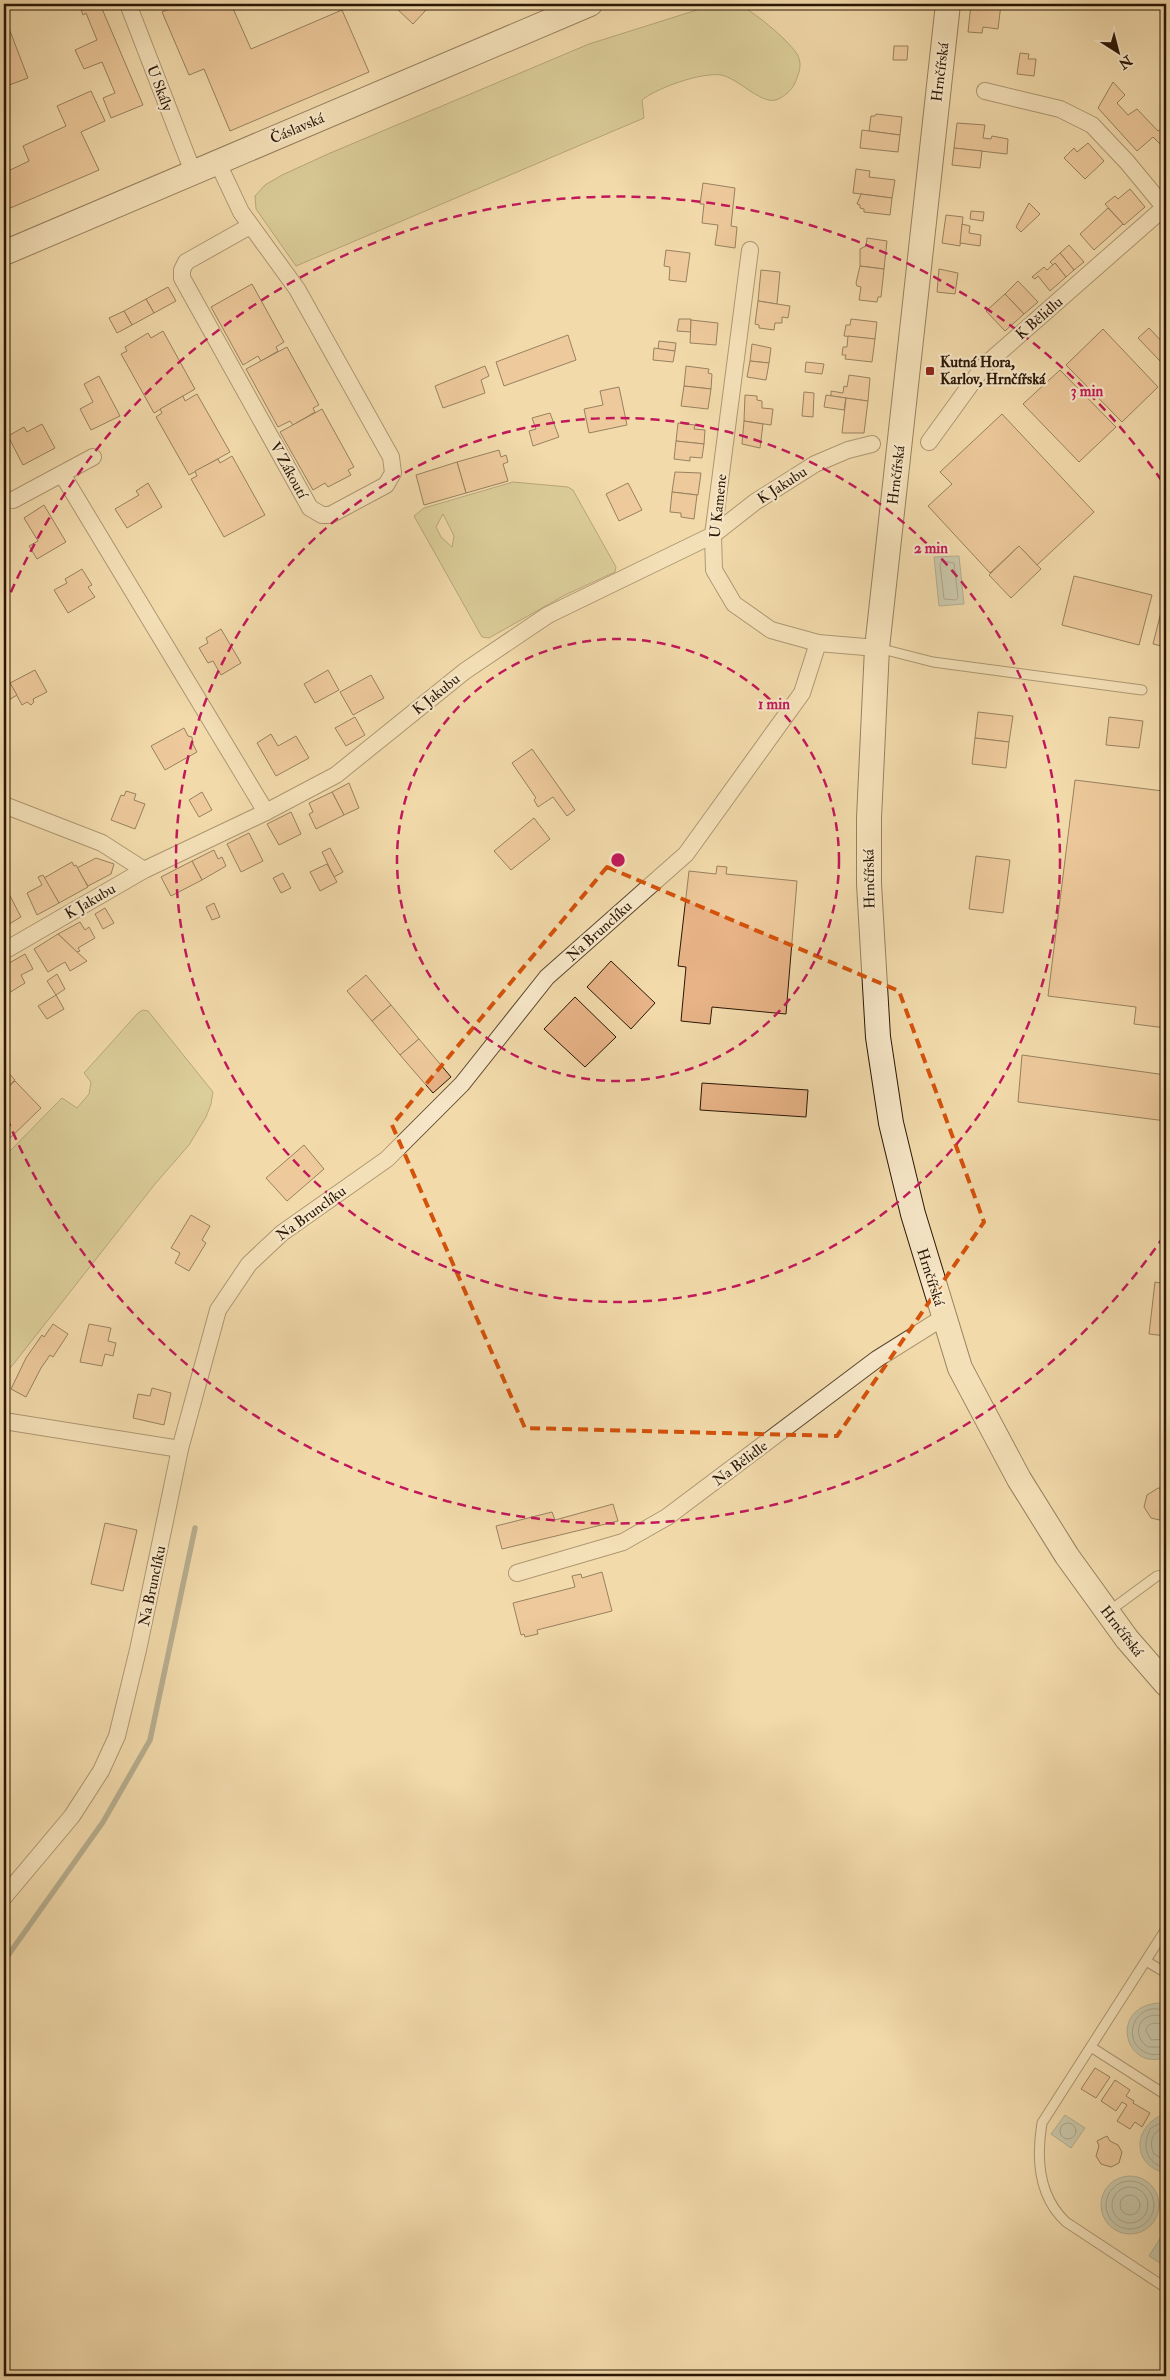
<svg xmlns="http://www.w3.org/2000/svg" width="1170" height="2380" font-family="'IM FELL Double Pica',serif">
	<style>
		.green { fill: #c0be85; stroke: #756a45; fill-rule: evenodd }
		.water { fill: #9db9b2; stroke: #6f786d }
		.lines { fill: none; stroke-linecap: round; stroke-linejoin: round }
		.shore { stroke: #64685c; stroke-width: 1 }
		.stream { stroke: #6f786d; stroke-width: 5.5 }
		.building { fill: #e7b387; stroke: #2a1605 }
		.lane-casing { stroke: #5c472e; stroke-width: 11 }
		.street-casing { stroke: #5c472e; stroke-width: 18 }
		.secondary-casing { stroke: #2a1605; stroke-width: 26 }
		.lane { stroke: #f7e7c8; stroke-width: 9 }
		.street { stroke: #f7e7c8; stroke-width: 16 }
		.secondary { stroke: #f7e7c8; stroke-width: 24 }
		.marked { fill: none; stroke: #d5520b; stroke-width: 4; stroke-dasharray: 10 6; stroke-linejoin: round }
		.ring { fill: none; stroke: #c2185b; stroke-width: 2.5; stroke-dasharray: 9 6 }
		.poi-dot { fill: #8f2418; stroke: #f7e7c8; stroke-width: 2 }
		.labels { text-anchor: middle; stroke-width: 4.5; stroke-linejoin: round; paint-order: stroke }
		.street-label { font-size: 15px; fill: #2a1605; stroke: #f7e7c8 }
		.poi-label { font-size: 15px; font-weight: bold; fill: #2a1605; stroke: #f7e7c8; text-anchor: start }
		.centre { fill: #c2185b; stroke: #f7e7c8; stroke-width: 2.5 }
		.ring-label { font-size: 15px; text-anchor: middle; font-weight: bold; fill: #c2185b; stroke: #f7e7c8; stroke-width: 4.5; stroke-linejoin: round; paint-order: stroke }
	</style>
	<rect width="100%" height="100%" fill="#f2daab"/>
	<filter id="stains"><feTurbulence type="fractalNoise" baseFrequency=".004" numOctaves="4"/><feColorMatrix values="0 0 0 0 .2 0 0 0 0 .09 0 0 0 0 .02 0 0 0 .5 -.17"/></filter>
	<radialGradient id="worn" r=".72"><stop offset=".6" stop-color="#630" stop-opacity="0"/><stop offset="1" stop-color="#630" stop-opacity=".3"/></radialGradient>
	<g class="green">
		<path d="M716 4C722 4 729 2 735 4 750 7 789 41 797 54 803 64 799 73 795 83 791 91 784 97 776 100 760 104 738 78 721 75 701 72 657 88 642 100L644 118 296 266 256 209 255 196 265 185 282 175 328 154 589 44Z"/>
		<path d="M513 482 568 487 573 490 616 567 615 572 565 595 489 638 482 637 414 516 424 508ZM443 514 454 536 452 547 441 537 436 527Z"/>
		<polygon points="143,1010 148,1011 213,1092 211,1104 206,1117 189,1145 155,1184 4,1376 4,1157 62,1098 77,1108 89,1094 91,1082 84,1073 138,1013"/>
	</g>
	<g class="water">
		<polygon points="959,556 964,604 939,606 934,557"/>
		<path d="M1158 2003 1166 2006V2057C1126 2073 1107 2008 1158 2003Z"/>
		<polygon points="1065,2115 1085,2128 1071,2148 1051,2134"/>
		<path d="M1162 2115H1166V2173C1132 2166 1132 2128 1162 2115Z"/>
		<circle cx="1130" cy="2205" r="29"/>
		<polygon points="1166,2229 1166,2267 1149,2256"/>
	</g>
	<g class="lines">
		<g class="shore">
			<polygon points="942,561 954,563 958,597 956,600 944,599 940,564"/>
			<path d="M1166 2010C1161 2010 1156 2008 1151 2009 1129 2014 1125 2045 1147 2053 1153 2056 1160 2054 1166 2053"/>
			<path d="M1166 2017C1161 2016 1156 2014 1150 2016 1134 2021 1136 2040 1148 2047H1166"/>
			<path d="M1166 2024C1157 2024 1148 2020 1146 2031L1151 2040 1166 2039"/>
			<path d="M1166 2120 1151 2128C1141 2145 1146 2164 1166 2168"/>
			<circle cx="1068" cy="2131" r="8"/>
			<path d="M1166 2126C1153 2131 1148 2141 1154 2154L1166 2161"/>
			<circle cx="1130" cy="2205" r="24"/>
			<circle cx="1130" cy="2205" r="18"/>
			<circle cx="1130" cy="2205" r="10"/>
		</g>
		<polyline class="stream" points="4,1961 103,1822 150,1740 195,1528"/>
	</g>
	<g class="building">
		<polygon points="86,4 93,4 94,6 100,4 143,105 111,118 103,98 115,93 102,62 84,69 75,50 97,40 86,13 83,15 80,6"/>
		<polygon points="182,4 231,4 251,49 342,10 369,72 230,131 204,69 189,75 162,12"/>
		<polygon points="398,4 424,4 422,5 426,10 413,24 395,7"/>
		<polygon points="971,4 1001,4 998,29 983,27 982,33 968,32"/>
		<polygon points="10,31 28,78 4,87 4,33"/>
		<polygon points="894,46 908,46 907,60 893,60"/>
		<polygon points="1020,53 1029,54 1028,59 1036,59 1034,76 1017,74"/>
		<polygon points="1113,82 1125,95 1117,103 1128,115 1137,109 1158,131 1166,126 1166,150 1153,137 1137,151 1098,108"/>
		<polygon points="91,91 105,121 81,132 99,170 8,209 4,199 4,173 29,161 23,146 66,126 57,106"/>
		<polygon points="876,114 902,117 900,135 869,131 871,116 875,116"/>
		<polygon points="957,123 985,125 983,138 991,139 992,136 1008,139 1007,154 954,148"/>
		<polygon points="862,130 900,135 898,152 860,148"/>
		<polygon points="1088,143 1104,161 1085,179 1064,158 1074,148 1077,152"/>
		<polygon points="954,148 982,151 980,168 952,165"/>
		<polygon points="856,169 870,171 869,177 895,180 892,198 853,193"/>
		<polygon points="703,183 735,188 731,226 737,227 735,248 715,245 718,225 702,223 704,204 700,204"/>
		<polygon points="1130,189 1145,207 1124,225 1105,204 1115,196 1118,199"/>
		<polygon points="861,194 892,198 890,215 864,212 864,209 860,208 860,205 857,204"/>
		<polygon points="1029,203 1040,214 1021,232 1016,227"/>
		<polygon points="1108,208 1123,224 1094,250 1080,234"/>
		<polygon points="971,211 984,212 983,221 970,219"/>
		<polygon points="946,215 963,217 960,246 942,243"/>
		<polygon points="962,224 970,226 969,233 981,235 980,246 960,243"/>
		<polygon points="867,238 887,241 884,269 860,266 860,249 866,246"/>
		<polygon points="1069,245 1084,262 1074,270 1060,253"/>
		<polygon points="666,250 690,253 686,282 669,280 670,267 664,266"/>
		<polygon points="1060,253 1074,270 1066,277 1055,263 1053,265 1050,262"/>
		<polygon points="1055,263 1066,277 1050,291 1038,276 1035,279 1032,277 1044,267 1047,270"/>
		<polygon points="860,266 884,269 881,297 878,297 877,302 859,300 861,287 857,286 856,283"/>
		<polygon points="939,269 958,273 955,294 937,292"/>
		<polygon points="761,270 780,272 777,304 758,301"/>
		<polygon points="1018,281 1038,302 1024,314 1005,294"/>
		<polygon points="252,284 284,342 276,347 278,351 261,361 258,356 243,365 211,307"/>
		<polygon points="168,287 176,301 154,313 146,299"/>
		<polygon points="1005,294 1024,314 1005,331 986,311"/>
		<polygon points="146,299 154,313 132,325 124,311"/>
		<polygon points="758,301 790,306 788,318 782,317 782,323 775,323 774,330 759,328 759,325 755,324"/>
		<polygon points="124,311 132,325 117,333 109,318"/>
		<polygon points="679,319 691,319 691,332 677,331"/>
		<polygon points="851,319 877,322 875,339 844,336 846,325 850,325"/>
		<polygon points="691,320 718,323 716,345 690,343"/>
		<polygon points="1149,328 1166,346 1166,354 1160,361 1138,338"/>
		<polygon points="1103,329 1158,387 1122,422 1066,365"/>
		<polygon points="163,331 195,389 154,413 121,354 127,351 125,347 148,333 151,338"/>
		<polygon points="568,335 576,360 504,386 496,362"/>
		<polygon points="848,336 875,339 872,362 845,359 846,355 842,355 843,347 847,347"/>
		<polygon points="659,341 676,343 675,351 658,349"/>
		<polygon points="752,344 771,348 769,363 750,361"/>
		<polygon points="287,347 319,405 313,408 315,412 293,425 290,421 278,427 246,369"/>
		<polygon points="654,348 675,351 673,362 653,360"/>
		<polygon points="750,361 769,363 766,380 747,377"/>
		<polygon points="806,362 824,364 822,374 805,372"/>
		<polygon points="485,366 489,376 481,380 485,393 443,408 435,386"/>
		<polygon points="686,366 709,369 708,373 712,374 711,389 684,386"/>
		<polygon points="1060,370 1116,427 1079,462 1023,404"/>
		<polygon points="849,375 870,378 868,401 831,396 831,391 843,393 844,386 847,387"/>
		<polygon points="99,376 120,416 91,430 80,409 93,402 84,384"/>
		<polygon points="684,386 711,389 708,409 681,406"/>
		<polygon points="619,387 627,425 589,433 584,409 603,405 600,391"/>
		<polygon points="804,392 814,393 813,417 802,416"/>
		<polygon points="197,394 230,452 189,475 156,417 162,413 160,409 183,396 185,401"/>
		<polygon points="745,395 757,396 757,400 762,401 762,408 773,409 771,425 744,421"/>
		<polygon points="826,395 846,398 844,410 824,407"/>
		<polygon points="846,398 868,401 864,433 842,433"/>
		<polygon points="322,409 354,467 348,470 351,475 328,487 325,483 313,490 280,432"/>
		<polygon points="550,413 559,437 533,446 529,431 536,429 532,418"/>
		<polygon points="1002,414 1094,512 1037,565 1019,546 990,573 928,506 952,484 940,472"/>
		<polygon points="744,421 763,424 760,448 742,444"/>
		<polygon points="678,423 695,425 694,429 705,430 704,444 676,441"/>
		<polygon points="42,424 55,448 23,465 8,436 24,427 27,432"/>
		<polygon points="676,441 704,444 702,458 690,457 690,461 674,459"/>
		<polygon points="499,450 501,457 506,455 508,462 503,464 508,481 466,493 457,462"/>
		<polygon points="232,456 265,515 224,537 191,479 197,476 195,471 218,459 220,463"/>
		<polygon points="457,462 466,493 424,505 416,475"/>
		<polygon points="675,472 701,473 698,495 672,492"/>
		<polygon points="148,483 162,507 127,528 115,509 139,495 136,491"/>
		<polygon points="628,483 642,510 619,521 606,494"/>
		<polygon points="672,492 697,495 694,519 681,517 681,513 670,512"/>
		<polygon points="44,505 66,542 37,559 29,546 38,541 24,518"/>
		<polygon points="1019,546 1041,569 1011,598 989,575"/>
		<polygon points="82,569 92,585 88,587 95,597 68,613 54,590 67,583 65,579"/>
		<polygon points="1074,576 1152,595 1139,645 1062,625"/>
		<polygon points="1166,592 1166,647 1153,644"/>
		<polygon points="221,629 241,663 221,675 213,661 208,663 199,648 208,643 206,638"/>
		<polygon points="35,670 47,692 33,699 34,702 31,705 27,702 22,705 10,683"/>
		<polygon points="328,670 339,690 315,703 304,684"/>
		<polygon points="371,675 384,698 353,715 340,692"/>
		<polygon points="10,683 17,695 4,703 4,686"/>
		<polygon points="978,712 1013,716 1009,742 975,738"/>
		<polygon points="355,717 365,735 346,746 335,728"/>
		<polygon points="1109,717 1143,721 1139,748 1106,745"/>
		<polygon points="184,728 188,736 192,737 193,744 197,752 165,770 151,746"/>
		<polygon points="271,734 278,746 296,736 309,758 276,776 257,743"/>
		<polygon points="975,738 1009,742 1006,768 972,764"/>
		<polygon points="532,749 575,810 567,816 553,797 538,807 534,800 536,798 512,763"/>
		<polygon points="1166,764 1166,1028 1134,1024 1136,1007 1048,996 1075,780 1163,791"/>
		<polygon points="349,783 359,808 344,815 332,792"/>
		<polygon points="126,791 136,794 134,800 145,804 135,829 111,820 121,795 124,796"/>
		<polygon points="202,792 212,810 199,817 189,800"/>
		<polygon points="332,792 344,815 316,829 309,814 313,812 309,803"/>
		<polygon points="291,812 301,834 279,845 267,824"/>
		<polygon points="534,818 550,839 511,870 494,851"/>
		<polygon points="249,833 263,861 241,872 227,844"/>
		<polygon points="330,848 343,872 334,877 322,852"/>
		<polygon points="214,850 218,859 222,857 226,866 202,880 192,861"/>
		<polygon points="976,856 1010,860 1003,913 969,909"/>
		<polygon points="96,858 114,864 111,874 88,886 77,868"/>
		<polygon points="192,861 202,880 171,896 161,877"/>
		<polygon points="72,862 74,866 76,865 88,887 59,903 44,878"/>
		<polygon points="327,864 337,882 320,891 310,872"/>
		<polygon points="717,866 727,867 726,874 797,881 786,1014 712,1007 710,1024 681,1021 686,967 678,966 689,871 716,874"/>
		<polygon points="283,873 291,888 281,893 273,878"/>
		<polygon points="43,875 59,903 37,915 27,893 42,885 38,877"/>
		<polygon points="8,892 21,917 4,927 4,895"/>
		<polygon points="214,903 220,917 212,920 206,907"/>
		<polygon points="105,908 114,923 103,929 95,914"/>
		<polygon points="80,922 85,930 89,927 95,938 78,948 80,951 77,952 58,934"/>
		<polygon points="58,934 77,952 87,961 70,971 65,962 48,972 34,949"/>
		<polygon points="25,954 33,969 21,975 25,983 4,996 4,966"/>
		<polygon points="611,961 655,1003 631,1029 587,987"/>
		<polygon points="57,974 65,989 56,995 47,981"/>
		<polygon points="366,975 391,1005 372,1021 347,991"/>
		<polygon points="56,995 64,1009 47,1019 38,1006"/>
		<polygon points="575,997 616,1037 585,1067 544,1029"/>
		<polygon points="391,1005 419,1039 400,1055 372,1021"/>
		<polygon points="419,1039 451,1077 433,1093 400,1055"/>
		<polygon points="1022,1055 1166,1075 1166,1121 1018,1102"/>
		<polygon points="4,1068 15,1080 4,1090"/>
		<polygon points="15,1081 41,1108 4,1144 4,1091"/>
		<polygon points="702,1083 808,1090 806,1117 700,1110"/>
		<polygon points="304,1145 324,1169 287,1201 266,1178"/>
		<polygon points="191,1215 210,1226 202,1240 206,1243 189,1271 175,1263 180,1253 171,1248"/>
		<polygon points="1155,1282 1166,1284 1166,1336 1149,1334"/>
		<polygon points="53,1324 68,1334 53,1357 50,1355 41,1368 26,1397 11,1389 26,1358 42,1335 44,1337"/>
		<polygon points="89,1324 111,1328 108,1341 116,1343 113,1356 105,1354 102,1366 80,1362"/>
		<polygon points="1166,1334 1166,1370 1162,1369"/>
		<polygon points="152,1388 171,1393 164,1425 133,1418 138,1394 150,1396"/>
		<polygon points="1158,1488 1166,1489 1166,1524 1164,1521 1151,1518 1144,1507 1147,1495"/>
		<polygon points="613,1504 618,1521 502,1549 496,1526 552,1512 555,1520"/>
		<polygon points="105,1523 137,1530 123,1591 91,1584"/>
		<polygon points="602,1572 612,1611 537,1630 538,1634 525,1637 524,1634 521,1635 513,1603 575,1587 572,1576 581,1574 582,1578"/>
		<polygon points="1095,2068 1110,2077 1096,2098 1081,2089"/>
		<polygon points="1115,2080 1130,2090 1126,2096 1134,2101 1133,2103 1150,2113 1142,2127 1135,2122 1130,2129 1117,2121 1127,2105 1122,2102 1116,2111 1101,2101"/>
		<polygon points="1107,2136 1110,2141 1118,2145 1122,2152 1119,2163 1111,2167 1101,2164 1096,2156 1099,2146 1097,2141"/>
	</g>
	<g class="lines">
		<defs>
			<g id="lane">
				<polyline points="878,648 933,662 1142,690"/>
				<polyline points="1108,1612 1157,1576 1166,1574"/>
				<path d="M1166 1929 1042 2123C1036 2159 1038 2196 1066 2222L1166 2288"/>
				<polyline points="1146,1961 1166,1973"/>
				<polyline points="1091,2047 1166,2095"/>
			</g>
			<g id="street">
				<polyline points="128,4 193,172"/>
				<polyline points="985,91 1060,109 1092,125 1127,162 1165,208"/>
				<polyline points="217,161 241,212 297,289 391,457 393,473 386,485 330,515 322,515 310,508 182,278 182,270 186,262 250,226"/>
				<polyline points="750,250 713,535 714,570 734,604 771,630 818,643 877,648"/>
				<polyline points="929,442 984,366 1166,206"/>
				<polyline points="62,474 266,812"/>
				<polyline points="13,500 93,457"/>
				<polyline points="4,805 102,843 144,870"/>
				<polyline points="4,951 144,870 266,812 336,775 465,671 548,615 713,535 755,502 815,464 848,450 872,444"/>
				<polyline points="4,1421 180,1449"/>
				<polyline points="517,1573 623,1542 667,1517 877,1359 944,1317"/>
				<polyline points="4,1897 72,1816 101,1771 117,1736 138,1650 180,1449 218,1310 249,1264 282,1233 387,1159 462,1084 547,977 686,854 802,693 818,643"/>
			</g>
			<g id="secondary">
				<polyline points="948,4 877,648 869,818 869,884 878,1037 891,1123 913,1214 960,1368 1019,1479 1067,1556 1127,1639 1166,1684"/>
				<polyline points="4,253 590,4"/>
			</g>
		</defs>
		<use href="#lane" class="lane-casing"/>
		<use href="#street" class="street-casing"/>
		<use href="#secondary" class="secondary-casing"/>
		<use href="#lane" class="lane"/>
		<use href="#street" class="street"/>
		<use href="#secondary" class="secondary"/>
	</g>
	<path d="M0 0H1170V2380H0ZM607 867 899 991 984 1222 837 1436 525 1428 392 1125Z" fill="#f2daab" fill-opacity=".55" fill-rule="evenodd"/>
	<path class="marked" d="M607 867 899 991 984 1222 837 1436 525 1428 392 1125Z"/>
	<g class="ring">
		<circle cx="618" cy="860" r="221"/>
		<circle cx="618" cy="860" r="442"/>
		<path d="M1164 1236A663 663 0 0 1 5 1114M5 606A663 663 0 0 1 1164 484"/>
	</g>
	<rect class="poi-dot" x="925" y="366" width="10" height="10" rx="2.5"/>
	<g class="labels">
		<g class="street-label">
			<text transform="translate(940 72) rotate(-83)" y="5">Hrnčířská</text>
			<text transform="translate(160 88) rotate(69)" y="5">U Skály</text>
			<text transform="translate(297 128) rotate(-23)" y="5">Čáslavská</text>
			<text transform="translate(1039 318) rotate(-41)" y="5">K Bělidlu</text>
			<text transform="translate(289 470) rotate(61)" y="5">V Zákoutí</text>
			<text transform="translate(896 475) rotate(-83)" y="5">Hrnčířská</text>
			<text transform="translate(782 485) rotate(-33)" y="5">K Jakubu</text>
			<text transform="translate(718 506) rotate(-84)" y="5">U Kamene</text>
			<text transform="translate(436 694) rotate(-39)" y="5">K Jakubu</text>
			<text transform="translate(869 879) rotate(-91)" y="5">Hrnčířská</text>
			<text transform="translate(90 901) rotate(-30)" y="5">K Jakubu</text>
			<text transform="translate(599 931) rotate(-42)" y="5">Na Brunclíku</text>
			<text transform="translate(311 1213) rotate(-36)" y="5">Na Brunclíku</text>
			<text transform="translate(931 1277) rotate(72)" y="5">Hrnčířská</text>
			<text transform="translate(740 1463) rotate(-37)" y="5">Na Bělidle</text>
			<text transform="translate(152 1586) rotate(-78)" y="5">Na Brunclíku</text>
			<text transform="translate(1122 1631) rotate(52)" y="5">Hrnčířská</text>
		</g>
		<g class="poi-label">
			<text x="940" y="367">Kutná Hora,<tspan x="940" dy="17">Karlov, Hrnčířská</tspan></text>
		</g>
	</g>
	<circle cx="618" cy="860" r="8" class="centre"/>
	<g class="ring-label">
		<text x="1087" y="396">3 min</text>
		<text x="931" y="553">2 min</text>
		<text x="774" y="709">1 min</text>
	</g>
	<rect width="1170" height="2380" fill="none" stroke="#f2daab" stroke-width="20"/>
	<rect x="5" y="5" width="1160" height="2370" fill="none" stroke="#2a1605" stroke-width="2.5"/>
	<rect x="10" y="10" width="1150" height="2360" fill="none" stroke="#2a1605"/>
	<g transform="translate(1118 52) rotate(144)" stroke="#f7e7c8" stroke-width="4" paint-order="stroke">
	<path d="M0-4L9 19L0 12L-9 19Z" fill="#2a1605"/>
	<text y="-8" font-size="14" font-weight="bold" text-anchor="middle" fill="#2a1605">N</text>
	</g>
	<rect width="100%" height="100%" filter="url(#stains)"/>
	<rect width="100%" height="100%" fill="url(#worn)"/>
</svg>
